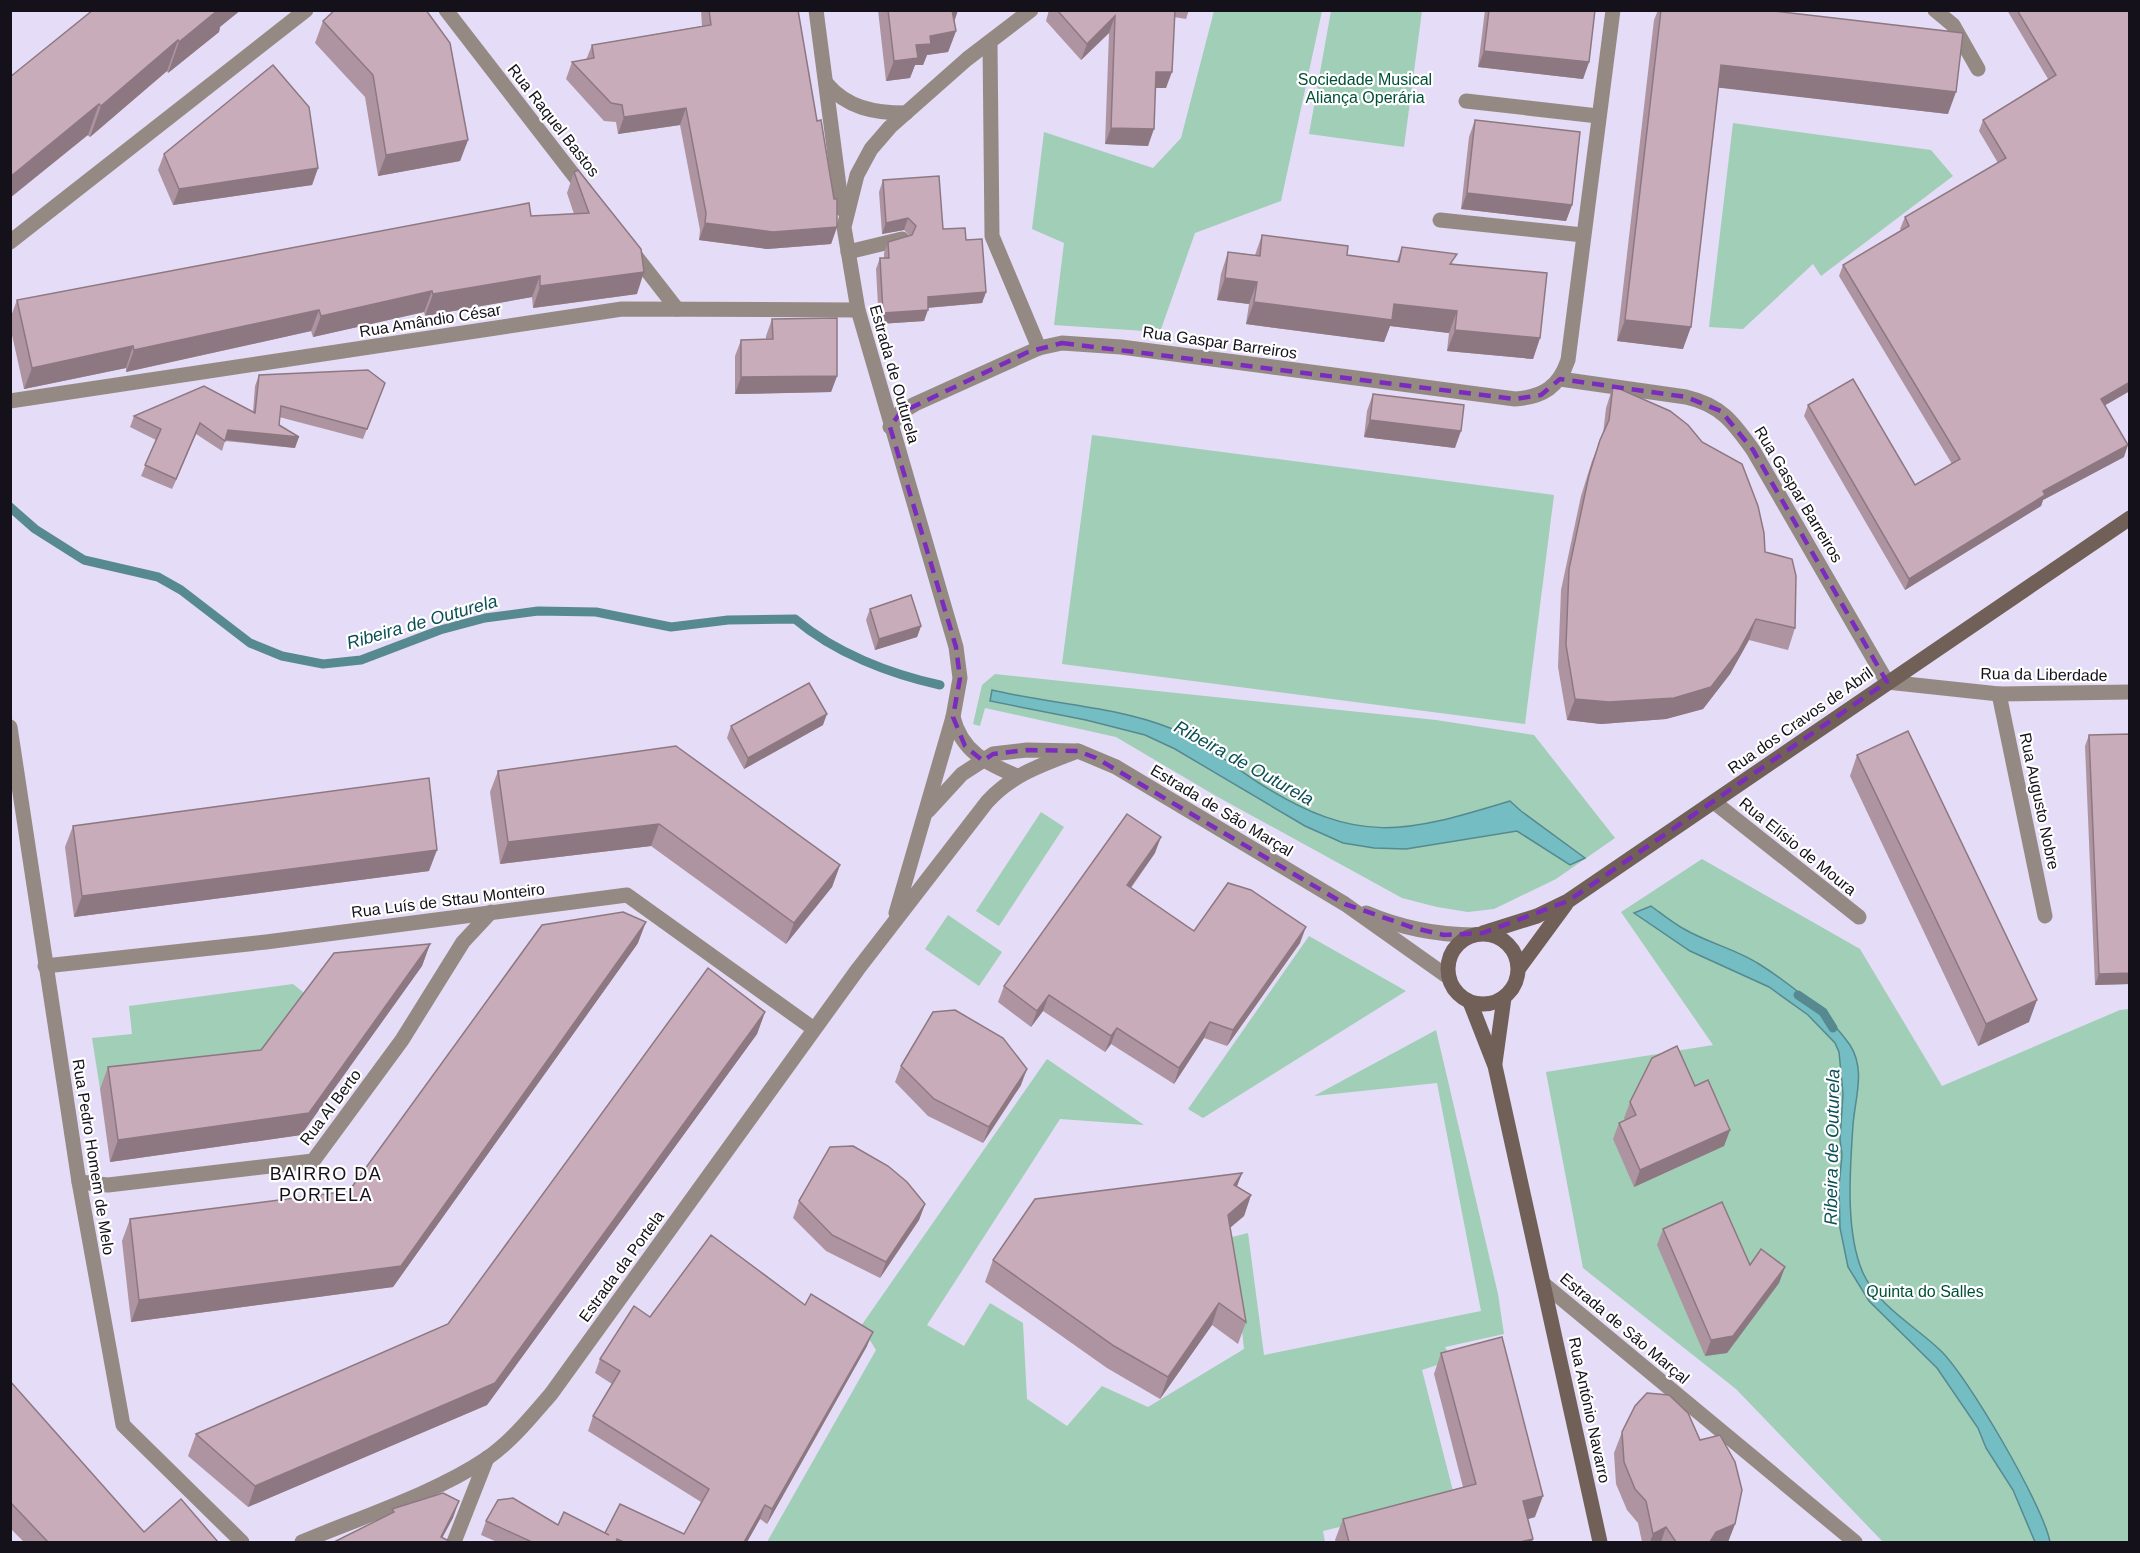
<svg xmlns="http://www.w3.org/2000/svg" width="2140" height="1553" font-family="Helvetica,sans-serif">
	<style>
		.green { fill: #a0ceb7 }
		.water { fill: #73bdc3; stroke: #568990; stroke-width: 1.5 }
		.lines { fill: none; stroke-linecap: round; stroke-linejoin: round }
		.stream { stroke: #568990; stroke-width: 9 }
		.street { stroke: #958a83; stroke-width: 15 }
		.secondary { stroke: #716057; stroke-width: 15 }
		.wall { fill: #ad94a0 }
		.shaded-wall { fill: #8d7882 }
		.building { fill: #c9acba; stroke: #8d7882; stroke-width: 1.5 }
		.marked { fill: none; stroke: #7b2cbf; stroke-width: 4.5; stroke-dasharray: 12 8; stroke-linejoin: round }
		.labels { text-anchor: middle; stroke-width: 4.5; stroke-linejoin: round; paint-order: stroke }
		.park-label { font-size: 16px; fill: #005035; stroke: #fff }
		.street-label { font-size: 16px; fill: #14111a; stroke: #fff }
		.water-label { font-size: 18px; font-style: italic; fill: #0b4f54; stroke: #fff }
		.neighbourhood-label { font-size: 18px; letter-spacing: 1.5px; fill: #14111a; stroke: #fff }
	</style>
	<rect width="100%" height="100%" fill="#e5dcf7"/>
	<g class="green">
		<polygon points="1214,11 1322,11 1281,201 1195,233 1160,332 1054,325 1064,243 1032,229 1044,132 1153,168 1181,138"/>
		<polygon points="1331,11 1422,11 1404,147 1309,134"/>
		<polygon points="1733,123 1931,150 1953,176 1821,276 1813,264 1743,329 1709,327"/>
		<polygon points="1092,435 1554,495 1525,724 1062,664"/>
		<polygon points="995,674 1436,720 1534,735 1615,838 1556,879 1494,909 1468,912 1437,907 1402,898 1216,796 1116,737 985,708 980,726 973,724 982,685"/>
		<polygon points="1041,812 1064,827 999,926 976,911"/>
		<polygon points="1702,859 1860,949 1942,1086 2120,1010 2129,1009 2129,1542 1883,1542 1736,1389 1583,1268 1546,1072 1713,1045 1621,912"/>
		<polygon points="948,915 1002,952 979,986 925,949"/>
		<polygon points="1309,936 1406,991 1203,1118 1188,1109"/>
		<polygon points="293,984 309,997 253,1072 100,1089 92,1038 132,1034 129,1006"/>
		<polygon points="1436,1030 1498,1294 1504,1334 1445,1347 1452,1360 1422,1370 1455,1499 1323,1531 1325,1542 767,1542 876,1350 861,1326 1047,1059 1144,1125 1060,1119 927,1325 964,1346 990,1303 1023,1323 1027,1399 1067,1426 1102,1386 1148,1407 1244,1349 1232,1237 1248,1233 1264,1355 1481,1311 1437,1083 1314,1096"/>
	</g>
	<g class="water">
		<path d="M992 690C1050 704 1114 706 1170 728 1202 740 1231 765 1259 783 1358 846 1405 833 1510 801L1521 811 1585 858 1570 865 1517 831 1406 849 1374 848 1343 843 1305 826 1175 749 1145 735 1086 720 990 701Z"/>
		<path d="M1651 906C1662 914 1673 923 1684 929 1708 943 1736 949 1759 964 1791 984 1828 1014 1850 1045 1866 1070 1855 1098 1853 1125 1850 1170 1845 1232 1863 1273 1878 1306 1915 1326 1940 1350 1967 1375 2044 1507 2050 1542H2035L2013 1490 1986 1448 1978 1428 1937 1368 1869 1301 1848 1267 1840 1228 1839 1186 1842 1155 1840 1140 1843 1094 1839 1052 1835 1043 1808 1015 1769 987 1690 951 1634 913Z"/>
	</g>
	<g class="lines">
		<g class="stream">
			<path d="M10 507 35 529 84 560 158 577 181 590 250 643 282 656 323 664 361 660 440 630 485 618 538 611 596 612 671 627 728 620 795 619C835 653 890 674 940 685"/>
			<polyline points="1798,995 1823,1012 1833,1028"/>
		</g>
		<g class="street">
			<polyline points="446,10 586,191"/>
			<polyline points="816,10 842,209"/>
			<polyline points="1935,10 1953,25 1978,69"/>
			<polyline points="990,43 992,236 1039,348"/>
			<path d="M826 83C847 108 874 113 906 113"/>
			<polyline points="1466,101 1598,116"/>
			<polyline points="1440,220 1583,235"/>
			<polyline points="10,242 306,10"/>
			<polyline points="631,250 677,309"/>
			<polyline points="848,252 902,239"/>
			<path d="M1560 379 1686 397C1721 405 1733 422 1753 450L1887 682 1999 694 2130 692"/>
			<polyline points="10,401 622,309 858,310"/>
			<path d="M890 427 900 413 915 404 1039 348 1062 343 1121 347 1515 399C1543 397 1559 387 1568 360L1613 10"/>
			<polyline points="1999,694 2045,916"/>
			<path d="M953 717C962 752 986 763 1017 776"/>
			<polyline points="10,727 79,1182 123,1425 242,1542"/>
			<polyline points="1714,802 1859,917"/>
			<polyline points="928,811 962,774 993,754 1027,750 1078,751 1116,767 1345,904 1448,977"/>
			<polyline points="896,913 953,717 960,678 956,647 858,310 844,227 857,175 871,149 890,127 967,59 1031,10"/>
			<path d="M1366 913C1401 928 1437 935 1474 935"/>
			<polyline points="45,966 266,942 627,895 814,1029"/>
			<polyline points="79,1182 108,1185 313,1161 402,1040 463,942 491,912"/>
			<polyline points="1545,1285 1855,1542"/>
			<path d="M302 1542C359 1518 436 1493 486 1459 512 1441 531 1417 551 1394L858 969 987 802C1012 774 1044 764 1078 751"/>
			<polyline points="454,1542 487,1458"/>
		</g>
		<g class="secondary">
			<polyline points="1483,933 1537,916 1568,901 2130,518"/>
			<circle cx="1483" cy="969" r="35"/>
			<polyline points="1519,968 1566,904"/>
			<polyline points="1470,1002 1495,1066 1600,1542"/>
			<polyline points="1495,1063 1504,998"/>
		</g>
	</g>
	<g class="wall">
		<polygon points="701,10 798,10 817,121 837,227 831,244 767,249 699,240 700,230 680,125 618,134 616,122 604,121 566,79 572,62 586,60 592,45 702,26"/>
		<polygon points="878,10 958,10 954,22 956,31 948,52 927,55 923,65 915,65 910,78 886,81"/>
		<polygon points="1049,10 1189,10 1186,19 1174,17 1166,88 1156,88 1148,146 1105,144 1109,33 1081,60 1046,21"/>
		<polygon points="1485,10 1595,10 1589,62 1583,79 1478,67"/>
		<polygon points="1658,10 1765,10 1948,114 1718,87 1683,349 1617,341 1654,20"/>
		<polygon points="2007,10 2130,10 2105,406 2124,457 2043,500 2041,506 1905,590 1804,416 1808,405 1915,485 1952,464 1839,276 1843,265 1901,230 1900,229 1905,217 1998,163 1979,131 1983,120 2048,79"/>
		<polygon points="323,21 468,140 460,161 378,176 365,97 315,43"/>
		<polygon points="220,27 219,32 168,73 167,71 90,137 10,77"/>
		<polygon points="1475,120 1572,205 1566,221 1461,209 1469,137"/>
		<polygon points="164,154 318,168 312,185 173,205 158,170"/>
		<polygon points="574,172 637,294 533,308 532,297 425,316 424,312 313,337 311,331 126,372 126,368 24,389 10,326 10,319 17,300 531,216 574,214 567,193"/>
		<polygon points="883,180 943,229 966,240 986,292 982,303 928,308 924,321 879,324 876,269 880,258 884,258 884,253 888,242 910,236 904,230 882,234 879,192"/>
		<polygon points="1262,235 1347,255 1397,261 1402,247 1454,264 1540,338 1533,359 1447,351 1449,333 1390,326 1384,342 1246,324 1249,304 1217,300 1221,274 1228,252 1255,255"/>
		<polygon points="772,319 837,376 831,392 735,394 735,356 741,340 766,339 766,336"/>
		<polygon points="259,375 385,383 363,439 279,417 279,425 295,448 225,441 222,451 196,434 172,489 141,476 156,440 130,427 134,416 253,412 255,386"/>
		<polygon points="1613,386 1765,552 1795,628 1788,650 1749,640 1730,674 1703,709 1666,719 1601,724 1567,720 1558,667 1561,590 1581,496 1592,461 1603,434 1606,408"/>
		<polygon points="1373,394 1455,448 1364,437 1367,411"/>
		<polygon points="870,609 921,626 917,637 875,650 866,620"/>
		<polygon points="823,725 744,769 727,738 731,726"/>
		<polygon points="2089,735 2130,984 2095,985 2085,746"/>
		<polygon points="1857,755 2029,1022 1978,1046 1850,776"/>
		<polygon points="498,771 840,865 832,887 786,944 651,846 500,864 490,792"/>
		<polygon points="73,826 429,871 74,917 65,847"/>
		<polygon points="1155,853 1131,888 1194,931 1300,943 1227,1046 1204,1038 1174,1084 1111,1044 1105,1052 1043,1011 1031,1027 998,1002 1004,986"/>
		<polygon points="638,943 393,1287 131,1322 122,1241 130,1219 349,1191"/>
		<polygon points="430,944 422,966 301,1135 110,1162 100,1089 108,1067 261,1050"/>
		<polygon points="765,1012 757,1034 487,1405 248,1507 188,1456 196,1434 448,1324"/>
		<polygon points="901,1066 1021,1085 983,1143 928,1116 895,1082"/>
		<polygon points="1695,1086 1730,1130 1724,1146 1634,1187 1613,1139 1619,1123 1625,1120 1624,1118 1630,1102"/>
		<polygon points="1242,1173 1237,1186 1251,1195 1244,1216 1230,1228 1246,1322 1238,1344 1212,1325 1160,1399 1107,1368 985,1282 993,1260"/>
		<polygon points="799,1201 925,1204 919,1220 880,1278 826,1251 793,1218"/>
		<polygon points="1663,1229 1750,1265 1785,1267 1779,1283 1727,1353 1705,1356 1657,1245"/>
		<polygon points="805,1305 867,1346 767,1524 760,1519 747,1542 497,1542 481,1535 486,1521 558,1525 605,1533 684,1534 701,1502 588,1431 593,1416 612,1384 595,1373 600,1359 650,1317"/>
		<polygon points="1441,1353 1535,1517 1528,1519 1532,1542 1336,1542 1335,1540 1343,1519 1463,1487 1434,1374"/>
		<polygon points="10,1381 144,1532 218,1542 24,1542 10,1528"/>
		<polygon points="1622,1432 1735,1524 1728,1542 1642,1542 1638,1523 1627,1510 1616,1484 1614,1453"/>
	</g>
	<g class="shaded-wall">
		<polygon points="218,10 241,10 220,27 219,32 168,73 179,42"/>
		<polygon points="947,10 958,10 954,22"/>
		<polygon points="1115,16 1109,33 1081,60 1087,44"/>
		<polygon points="956,31 948,52 927,55 923,65 915,65 910,78 886,81 894,61 930,36"/>
		<polygon points="178,40 167,71 90,137 101,106"/>
		<polygon points="1484,51 1589,62 1583,79 1478,67"/>
		<polygon points="1721,65 1956,92 1948,114 1713,87"/>
		<polygon points="1156,72 1172,72 1166,88 1150,88"/>
		<polygon points="99,104 88,135 10,198 10,177"/>
		<polygon points="686,108 680,125 618,134 624,117"/>
		<polygon points="1111,128 1154,129 1148,146 1105,144"/>
		<polygon points="468,140 460,161 378,176 386,155"/>
		<polygon points="318,168 312,185 173,205 179,189"/>
		<polygon points="1467,193 1572,205 1566,221 1461,209"/>
		<polygon points="908,218 904,230 882,234 886,223"/>
		<polygon points="705,223 837,227 831,244 767,249 699,240"/>
		<polygon points="644,272 637,294 533,308 540,286"/>
		<polygon points="540,276 532,297 425,316 433,294"/>
		<polygon points="1225,278 1257,282 1249,304 1217,300"/>
		<polygon points="432,291 424,312 313,337 321,316"/>
		<polygon points="986,292 982,303 924,308 928,297"/>
		<polygon points="1254,302 1394,304 1457,311 1449,333 1390,326 1384,342 1246,324"/>
		<polygon points="319,310 311,331 126,372 134,350"/>
		<polygon points="928,310 924,321 879,324 883,313"/>
		<polygon points="1625,320 1691,327 1683,349 1617,341"/>
		<polygon points="1455,330 1540,338 1533,359 1447,351"/>
		<polygon points="133,346 126,368 24,389 32,368"/>
		<polygon points="837,376 831,392 735,394 741,377"/>
		<polygon points="2130,382 2130,391 2097,410 2101,399"/>
		<polygon points="1370,420 1461,431 1455,448 1364,437"/>
		<polygon points="200,423 196,434 172,489 176,479"/>
		<polygon points="228,430 299,437 295,448 225,440"/>
		<polygon points="2128,445 2124,457 2043,500 2041,506 1905,590 1909,579 2043,491"/>
		<polygon points="1756,619 1749,640 1730,674 1703,709 1666,719 1601,724 1567,720 1575,699"/>
		<polygon points="921,626 917,637 875,650 879,639"/>
		<polygon points="827,714 823,725 744,769 748,758"/>
		<polygon points="659,824 651,846 500,864 508,842"/>
		<polygon points="1161,837 1155,853 1121,901 1127,885"/>
		<polygon points="437,850 429,871 74,917 82,896"/>
		<polygon points="840,865 832,887 786,944 794,923"/>
		<polygon points="646,922 638,943 393,1287 131,1322 139,1300 401,1266"/>
		<polygon points="1306,927 1300,943 1227,1046 1233,1030"/>
		<polygon points="430,944 422,966 301,1135 110,1162 118,1140"/>
		<polygon points="2130,973 2130,984 2095,985 2099,974"/>
		<polygon points="1049,995 1043,1011 1031,1027 1037,1011"/>
		<polygon points="2037,1000 2029,1022 1978,1046 1986,1024"/>
		<polygon points="765,1012 757,1034 487,1405 248,1507 255,1486 495,1383"/>
		<polygon points="1210,1022 1204,1038 1174,1084 1179,1068"/>
		<polygon points="1117,1028 1111,1044 1105,1052 1111,1036"/>
		<polygon points="1027,1069 1021,1085 983,1143 989,1127"/>
		<polygon points="1730,1130 1724,1146 1634,1187 1640,1170"/>
		<polygon points="1242,1173 1234,1194 1234,1185"/>
		<polygon points="1251,1195 1244,1216 1220,1236 1228,1215"/>
		<polygon points="925,1204 919,1220 880,1278 886,1262"/>
		<polygon points="1785,1267 1779,1283 1727,1353 1705,1356 1711,1340"/>
		<polygon points="1219,1303 1212,1325 1160,1399 1168,1377"/>
		<polygon points="873,1332 867,1346 767,1524 772,1509"/>
		<polygon points="1543,1496 1535,1517 1515,1523 1523,1501"/>
		<polygon points="459,1501 453,1518 440,1542 441,1537"/>
		<polygon points="765,1505 760,1519 747,1542 744,1542"/>
		<polygon points="1735,1524 1728,1542 1710,1542 1716,1532"/>
		<polygon points="1666,1527 1661,1542 1650,1542 1653,1534"/>
		<polygon points="1533,1539 1532,1542 1520,1542"/>
	</g>
	<g class="building">
		<polygon points="93,10 218,10 179,42 178,40 101,106 99,104 10,177 10,77"/>
		<polygon points="335,10 426,10 450,43 468,140 386,155 373,75 323,21"/>
		<polygon points="709,10 798,10 817,121 821,120 834,199 837,199 837,227 773,232 705,223 706,213 686,108 624,117 622,105 611,103 572,62 594,58 592,45 711,25"/>
		<polygon points="888,10 952,10 956,31 930,36 931,44 916,45 918,58 894,61"/>
		<polygon points="1057,10 1175,10 1172,72 1156,72 1154,129 1111,128 1115,16 1087,44"/>
		<polygon points="1489,10 1595,10 1589,62 1484,51"/>
		<polygon points="1661,10 1765,10 1963,33 1956,92 1721,65 1691,327 1625,320"/>
		<polygon points="2017,10 2130,10 2130,382 2101,399 2128,445 2043,491 2045,495 1909,579 1808,405 1853,379 1915,485 1960,459 1843,265 1909,226 1905,217 2006,158 1983,120 2056,75"/>
		<polygon points="273,65 309,107 318,168 179,189 164,154"/>
		<polygon points="1475,120 1580,132 1572,205 1467,193"/>
		<polygon points="578,170 641,249 644,272 540,286 540,276 433,294 432,291 321,316 319,310 134,350 133,346 32,368 17,300 529,203 531,216 589,213 574,172"/>
		<polygon points="939,176 943,229 965,228 966,240 982,239 986,292 928,297 928,310 883,313 880,258 889,258 888,242 912,235 916,226 908,218 886,223 883,180"/>
		<polygon points="1262,235 1348,246 1347,255 1399,262 1402,247 1457,254 1450,264 1547,273 1540,338 1455,330 1457,311 1394,304 1392,320 1254,302 1257,282 1225,278 1228,252 1260,256"/>
		<polygon points="837,318 837,376 741,377 741,340 773,339 772,319"/>
		<polygon points="368,370 385,383 367,429 281,406 279,425 299,437 228,430 225,441 200,423 176,479 145,465 161,429 134,416 204,386 255,413 259,375"/>
		<polygon points="1613,386 1670,411 1688,425 1702,442 1742,464 1758,506 1764,533 1765,552 1792,559 1796,576 1795,628 1756,619 1738,652 1711,687 1674,698 1609,702 1575,699 1566,645 1569,569 1589,475 1600,440 1609,420"/>
		<polygon points="1373,394 1464,405 1461,431 1370,420"/>
		<polygon points="911,595 921,626 879,639 870,609"/>
		<polygon points="809,683 827,714 748,758 731,726"/>
		<polygon points="1908,731 2037,1000 1986,1024 1857,755"/>
		<polygon points="2130,734 2130,973 2099,974 2089,735"/>
		<polygon points="676,746 840,865 794,923 659,824 508,842 498,771"/>
		<polygon points="429,778 437,850 82,896 73,826"/>
		<polygon points="1127,814 1161,837 1127,885 1194,931 1228,883 1251,890 1306,927 1233,1030 1210,1022 1179,1068 1117,1028 1111,1036 1049,995 1037,1011 1004,986"/>
		<polygon points="623,912 646,922 401,1266 139,1300 130,1219 349,1191 542,925"/>
		<polygon points="430,944 309,1113 118,1140 108,1067 261,1050 334,953"/>
		<polygon points="708,968 765,1012 495,1383 255,1486 196,1434 448,1324"/>
		<polygon points="955,1010 1003,1038 1027,1069 989,1127 934,1099 901,1066 933,1012"/>
		<polygon points="1677,1046 1695,1086 1708,1080 1730,1130 1640,1170 1619,1123 1636,1115 1630,1102 1652,1058"/>
		<polygon points="853,1146 888,1166 907,1182 925,1204 886,1262 832,1235 799,1201 830,1147"/>
		<polygon points="1242,1173 1234,1185 1251,1195 1228,1215 1246,1322 1219,1303 1168,1377 1114,1346 993,1260 1035,1199"/>
		<polygon points="1722,1202 1750,1265 1761,1249 1785,1267 1733,1336 1711,1340 1663,1229"/>
		<polygon points="711,1235 805,1305 811,1294 873,1332 772,1509 765,1505 744,1542 624,1542 617,1539 616,1542 532,1542 486,1521 498,1500 513,1498 558,1525 564,1512 609,1535 605,1533 620,1504 684,1534 709,1489 593,1416 620,1371 600,1359 634,1306 650,1317"/>
		<polygon points="1502,1337 1543,1496 1523,1501 1533,1539 1520,1542 1349,1542 1343,1519 1476,1484 1441,1353"/>
		<polygon points="10,1381 144,1532 181,1499 218,1542 48,1542 10,1502"/>
		<polygon points="1647,1393 1669,1395 1688,1413 1700,1440 1720,1435 1735,1462 1742,1490 1735,1524 1716,1532 1710,1542 1676,1542 1666,1527 1653,1534 1646,1501 1635,1489 1624,1462 1622,1432 1635,1406"/>
		<polygon points="443,1493 459,1501 441,1537 451,1542 334,1542 394,1512 392,1509"/>
	</g>
	<path class="marked" d="M1062 343 1515 399 1541 395 1560 379 1686 397 1721 411 1753 450 1887 682 1568 901 1483 933 1444 935 1414 928 1345 904 1096 758 1078 751 1027 750 993 754 983 761 965 746 953 717 960 678 956 647 890 427 900 413 1028 352Z"/>
	<g class="labels">
		<g class="park-label">
			<text x="1365" y="85">Sociedade Musical<tspan x="1365" dy="18">Aliança Operária</tspan></text>
			<text x="1925" y="1297">Quinta do Salles</text>
		</g>
		<g class="street-label">
			<text transform="translate(554 120) rotate(52)" y="6">Rua Raquel Bastos</text>
			<text transform="translate(430 320) rotate(-9)" y="6">Rua Amândio César</text>
			<text transform="translate(1220 342) rotate(8)" y="6">Rua Gaspar Barreiros</text>
			<text transform="translate(895 374) rotate(74)" y="6">Estrada de Outurela</text>
			<text transform="translate(1799 494) rotate(59)" y="6">Rua Gaspar Barreiros</text>
			<text transform="translate(2044 674) rotate(1)" y="6">Rua da Liberdade</text>
			<text transform="translate(1800 720) rotate(-35)" y="6">Rua dos Cravos de Abril</text>
			<text transform="translate(2040 801) rotate(78)" y="6">Rua Augusto Nobre</text>
			<text transform="translate(1222 810) rotate(31)" y="6">Estrada de São Marçal</text>
			<text transform="translate(1798 846) rotate(39)" y="6">Rua Elísio de Moura</text>
			<text transform="translate(448 900) rotate(-7)" y="6">Rua Luís de Sttau Monteiro</text>
			<text transform="translate(330 1107) rotate(-53)" y="6">Rua Al Berto</text>
			<text transform="translate(94 1157) rotate(81)" y="6">Rua Pedro Homem de Melo</text>
			<text transform="translate(621 1266) rotate(-54)" y="6">Estrada da Portela</text>
			<text transform="translate(1625 1328) rotate(40)" y="6">Estrada de São Marçal</text>
			<text transform="translate(1590 1410) rotate(78)" y="6">Rua António Navarro</text>
		</g>
		<g class="water-label">
			<text transform="translate(422 622) rotate(-16)" y="6">Ribeira de Outurela</text>
			<text transform="translate(1244 763) rotate(29)" y="6">Ribeira de Outurela</text>
			<text transform="translate(1832 1147) rotate(-89)" y="6">Ribeira de Outurela</text>
		</g>
		<g class="neighbourhood-label">
			<text x="326" y="1180">BAIRRO DA<tspan x="326" dy="21">PORTELA</tspan></text>
		</g>
	</g>
	<rect width="2140" height="1553" fill="none" stroke="#14111a" stroke-width="24"/>
</svg>
